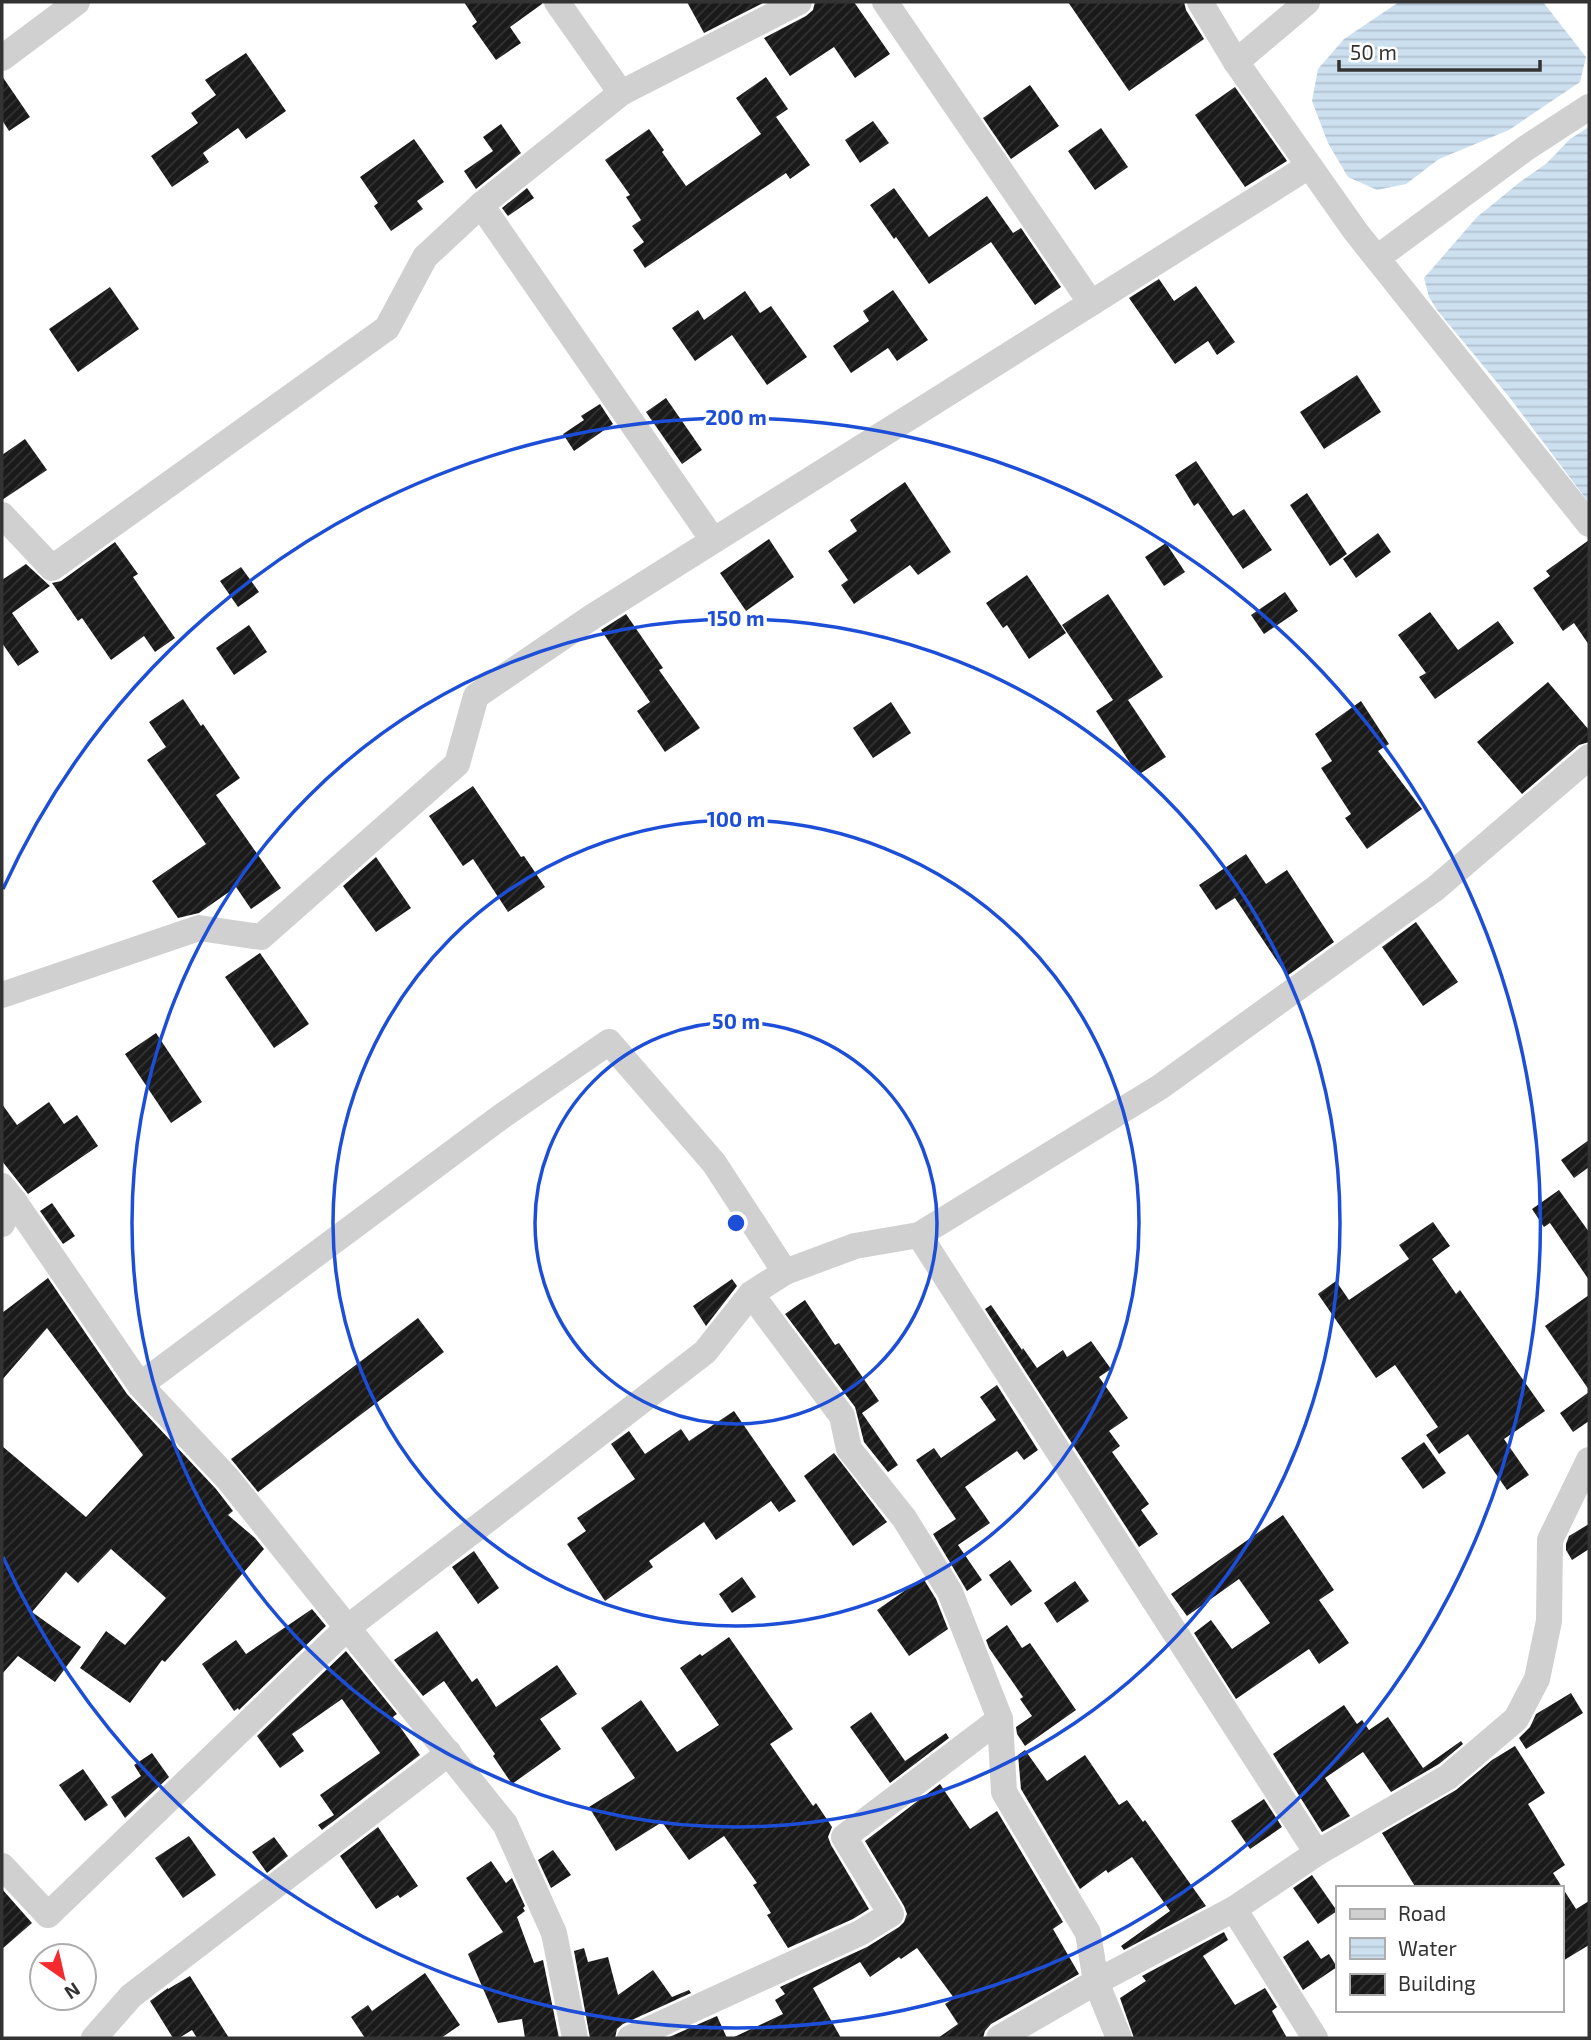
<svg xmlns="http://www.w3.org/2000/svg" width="1591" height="2040" font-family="'Exo 2',sans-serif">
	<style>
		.water { fill: url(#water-rules) }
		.building { fill: url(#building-hatch) }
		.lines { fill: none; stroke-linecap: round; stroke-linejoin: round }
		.minor { stroke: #d0d0d0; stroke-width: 26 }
		.ring { fill: none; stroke: #1d4ed8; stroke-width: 3.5 }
		.centre { fill: #1d4ed8; stroke: #fff; stroke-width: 3.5 }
		.ring-label { font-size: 21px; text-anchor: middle; font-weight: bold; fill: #1d4ed8; stroke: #fff; stroke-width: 7; stroke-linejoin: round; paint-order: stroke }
	</style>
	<defs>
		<pattern id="water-rules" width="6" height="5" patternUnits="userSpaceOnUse" patternTransform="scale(1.75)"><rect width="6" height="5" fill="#cce0f0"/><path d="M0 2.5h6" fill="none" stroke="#b0c1ce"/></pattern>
		<pattern id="building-hatch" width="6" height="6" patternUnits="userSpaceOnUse" patternTransform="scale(1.75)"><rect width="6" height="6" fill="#1a1a1a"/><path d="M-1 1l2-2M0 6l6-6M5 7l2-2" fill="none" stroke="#333"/></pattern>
	</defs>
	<rect width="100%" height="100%" fill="#fff"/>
	<g class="water">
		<polygon points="1399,2 1543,2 1586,57 1580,82 1509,130 1439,159 1406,184 1377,190 1348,177 1328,143 1312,101 1318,69 1344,39"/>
		<polygon points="1589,127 1589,503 1510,398 1437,310 1429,297 1424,278 1477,217 1520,182 1547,163 1570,139"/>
	</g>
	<g class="building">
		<polygon points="464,2 542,2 542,4 510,27 521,43 496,60 472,26 477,22"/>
		<polygon points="687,2 765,2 704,33"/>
		<polygon points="815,2 854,2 890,54 855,78 834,47 790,76 764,38 806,16 813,10"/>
		<polygon points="1068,2 1184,2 1186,10 1204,39 1129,91"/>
		<polygon points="246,53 286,111 246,139 238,128 203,153 209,162 172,187 151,156 198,123 191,113 216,95 205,80"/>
		<polygon points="2,76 30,117 9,131 2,120"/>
		<polygon points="766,77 788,109 776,117 810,165 790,179 786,173 645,268 633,250 644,242 632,226 641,220 626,197 630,195 605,160 649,129 664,150 662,152 686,186 761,134 736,98"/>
		<polygon points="1030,85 1059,126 1011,159 983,118"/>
		<polygon points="1235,87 1287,161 1245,187 1195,115"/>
		<polygon points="873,121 889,143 860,163 845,140"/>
		<polygon points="501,124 521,153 476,189 464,171 493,151 483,137"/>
		<polygon points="1101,128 1128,167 1095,190 1068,151"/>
		<polygon points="414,139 444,182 417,201 423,209 391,231 374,206 378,203 360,177"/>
		<polygon points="527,188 534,198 508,216 502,208"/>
		<polygon points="894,188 929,237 987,196 1013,233 1021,228 1061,287 1035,305 991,242 929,284 896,237 894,239 870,205"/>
		<polygon points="1159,279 1174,301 1196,286 1235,342 1217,355 1208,341 1175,364 1129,298"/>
		<polygon points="110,287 139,329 78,372 49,329"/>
		<polygon points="893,290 928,340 897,361 888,348 851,373 833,346 869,321 863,311"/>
		<polygon points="745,291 760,313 771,306 807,357 767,385 732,335 695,361 672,328 698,310 704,320"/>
		<polygon points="1357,375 1381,412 1324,449 1300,412"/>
		<polygon points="666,398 702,450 682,464 646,412"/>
		<polygon points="600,404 613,424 574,451 563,434 584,420 581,416"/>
		<polygon points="25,439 47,470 2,500 2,455"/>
		<polygon points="1196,461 1233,516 1244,509 1272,550 1243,569 1198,503 1194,506 1175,475"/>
		<polygon points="905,482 951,552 918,575 910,565 854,604 841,585 848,580 828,551 857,531 850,520"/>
		<polygon points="1307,493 1347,554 1330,566 1290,505"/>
		<polygon points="1378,533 1391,552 1356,578 1343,559"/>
		<polygon points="769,539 794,577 746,611 720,573"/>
		<polygon points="1589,540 1589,645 1574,623 1563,631 1533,588 1550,576 1546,571"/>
		<polygon points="115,542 138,574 133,577 175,638 155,652 144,636 111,660 82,618 78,621 52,583 61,581"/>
		<polygon points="1166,543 1185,572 1164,586 1145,557"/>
		<polygon points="26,564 50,586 12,613 39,652 18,666 2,643 2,580"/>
		<polygon points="241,567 259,592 238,607 220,581"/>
		<polygon points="1027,575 1066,633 1029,659 1007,625 1003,628 986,603"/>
		<polygon points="1285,592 1298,611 1264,634 1251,615"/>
		<polygon points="1108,594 1163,677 1128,700 1166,757 1138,775 1096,711 1113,700 1062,625"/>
		<polygon points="1430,612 1458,650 1498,621 1514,643 1435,699 1419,677 1426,673 1398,635"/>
		<polygon points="626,614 663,668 659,670 700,728 665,752 637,711 650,702 601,630"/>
		<polygon points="249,625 267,652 234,675 216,648"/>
		<polygon points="1548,682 1589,730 1589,742 1579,745 1522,794 1477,742"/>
		<polygon points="183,699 201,726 203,724 240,778 216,795 281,888 251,909 236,887 199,913 178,918 152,881 206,844 147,760 166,747 149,722"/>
		<polygon points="1361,701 1389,744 1378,751 1422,809 1367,849 1345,818 1351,814 1321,768 1332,761 1315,734"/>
		<polygon points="891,702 911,733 873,758 853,728"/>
		<polygon points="473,786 521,857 524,856 545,887 508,912 473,859 463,866 429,816"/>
		<polygon points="1246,854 1266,884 1287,870 1334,942 1287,976 1235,898 1216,910 1199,885"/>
		<polygon points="376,857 411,908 376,932 343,886"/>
		<polygon points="1416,922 1458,982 1423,1006 1382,947"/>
		<polygon points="260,953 309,1024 274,1048 225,977"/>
		<polygon points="156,1033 202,1102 171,1123 125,1054"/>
		<polygon points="49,1102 64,1124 77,1115 98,1146 28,1194 2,1161 2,1104 17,1125"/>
		<polygon points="1589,1140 1589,1167 1574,1178 1561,1160"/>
		<polygon points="1559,1190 1589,1232 1589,1280 1550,1223 1544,1227 1532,1209"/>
		<polygon points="52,1203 75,1236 63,1244 40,1211"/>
		<polygon points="1433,1222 1450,1246 1432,1259 1456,1294 1460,1290 1545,1411 1504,1439 1529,1475 1507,1490 1468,1434 1439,1454 1426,1435 1438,1427 1395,1365 1376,1378 1318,1294 1336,1281 1349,1300 1409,1259 1399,1245"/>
		<polygon points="48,1278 127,1394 216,1489 233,1511 228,1515 255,1538 264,1549 165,1662 162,1660 130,1703 80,1668 106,1631 125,1645 166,1598 111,1549 78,1583 66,1572 32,1612 81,1647 55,1682 18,1656 2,1674 2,1446 86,1517 143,1455 47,1328 2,1380 2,1313"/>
		<polygon points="732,1279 737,1286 706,1326 693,1306"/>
		<polygon points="1589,1295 1589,1390 1545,1326"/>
		<polygon points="805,1300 835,1345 839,1343 879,1401 862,1413 898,1465 888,1472 864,1442 855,1407 785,1314"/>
		<polygon points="991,1305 1022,1350 1023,1348 1037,1368 1063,1350 1067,1357 1091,1341 1111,1369 1099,1377 1128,1418 1109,1431 1120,1446 1112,1452 1149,1504 1141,1510 1158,1534 1139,1547 985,1309"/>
		<polygon points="418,1318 444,1352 258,1492 231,1459"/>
		<polygon points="997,1385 1038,1450 1024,1460 1017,1451 965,1487 990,1523 958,1545 982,1580 967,1591 933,1534 956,1519 916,1460 934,1448 941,1458 996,1420 980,1397"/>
		<polygon points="1589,1392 1589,1421 1573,1432 1560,1413"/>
		<polygon points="734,1411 796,1501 779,1512 771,1501 716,1540 704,1522 649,1561 653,1567 605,1601 567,1544 586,1531 577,1518 635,1479 611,1444 629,1431 645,1454 681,1429 689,1441"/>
		<polygon points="1424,1442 1446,1473 1423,1489 1401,1458"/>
		<polygon points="834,1453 887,1522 853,1546 804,1476"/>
		<polygon points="1283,1515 1334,1590 1319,1600 1349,1643 1319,1664 1309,1649 1236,1699 1194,1633 1211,1620 1232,1649 1270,1623 1239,1579 1187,1616 1171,1594"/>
		<polygon points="1589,1524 1589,1549 1572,1560 1566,1550 1566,1544 1569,1536"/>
		<polygon points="474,1551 499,1588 478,1604 452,1567"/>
		<polygon points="1010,1560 1032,1591 1011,1606 989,1575"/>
		<polygon points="742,1577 756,1597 732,1613 719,1594"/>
		<polygon points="923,1578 936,1599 948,1629 909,1656 877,1610"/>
		<polygon points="1075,1581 1089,1601 1057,1623 1044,1603"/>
		<polygon points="312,1609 326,1626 239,1710 238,1708 234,1711 202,1664 236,1640 246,1654"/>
		<polygon points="1007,1625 1022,1648 1030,1643 1076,1710 1025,1746 1017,1734 1016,1727 1032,1716 1020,1699 1023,1697 989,1648 986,1640"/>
		<polygon points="437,1631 472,1682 477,1678 496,1707 557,1665 577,1694 540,1719 561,1749 512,1784 493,1756 495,1754 444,1681 423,1696 394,1660"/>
		<polygon points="729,1637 793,1729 770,1744 813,1806 816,1803 832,1827 828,1837 831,1845 869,1909 853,1919 788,1948 767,1915 771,1913 753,1885 757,1883 724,1836 689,1860 662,1822 616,1851 589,1807 635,1778 601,1728 641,1700 677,1752 719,1725 680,1668 700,1654 702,1656"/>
		<polygon points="346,1651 397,1714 393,1717 420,1755 322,1830 318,1825 334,1815 320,1795 380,1753 342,1699 292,1734 304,1751 280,1768 257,1736"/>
		<polygon points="1571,1693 1583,1713 1526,1749 1519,1738 1530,1727 1536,1714"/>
		<polygon points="1344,1705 1357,1724 1362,1720 1369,1730 1388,1717 1423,1768 1461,1741 1463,1744 1439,1764 1391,1792 1363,1752 1325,1778 1350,1816 1322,1832 1273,1754"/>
		<polygon points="871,1712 905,1761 946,1733 949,1738 890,1783 850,1727"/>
		<polygon points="1515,1746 1545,1793 1528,1804 1565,1865 1553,1873 1576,1909 1589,1901 1589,1945 1561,1962 1561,1888 1416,1888 1382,1833 1456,1790 1492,1760"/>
		<polygon points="1025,1750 1047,1781 1085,1755 1119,1805 1127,1800 1143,1822 1145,1820 1206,1906 1124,1950 1121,1946 1170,1911 1132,1857 1108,1873 1106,1870 1080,1889 1021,1789 1018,1755"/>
		<polygon points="152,1753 169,1777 125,1818 111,1797 141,1776 134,1765"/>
		<polygon points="83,1769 108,1805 85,1821 59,1785"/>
		<polygon points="940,1784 970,1829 997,1811 1063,1922 1053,1929 1079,1974 991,2024 985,2031 983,2038 938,2038 958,2024 945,2004 954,1998 917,1948 901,1959 899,1957 870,1977 860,1962 813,1988 841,2038 732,2038 783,2014 775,2000 785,1994 780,1987 867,1947 899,1927 904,1922 907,1914 904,1906 865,1841"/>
		<polygon points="1264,1799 1282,1827 1250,1849 1231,1821"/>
		<polygon points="378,1827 418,1886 400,1898 398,1895 376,1909 340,1856"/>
		<polygon points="189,1836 216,1875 183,1898 155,1858"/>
		<polygon points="274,1837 288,1856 267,1873 252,1852"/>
		<polygon points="553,1850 571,1875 551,1888 538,1860"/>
		<polygon points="491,1861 506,1883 512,1878 525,1906 523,1908 525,1911 517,1917 534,1963 543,1960 559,2038 525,2038 522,2019 498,2023 468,1954 503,1932 466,1878"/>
		<polygon points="1312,1875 1337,1911 1318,1924 1293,1888"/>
		<polygon points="2,1889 32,1923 2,1949"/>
		<polygon points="1224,1932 1228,1940 1203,1956 1235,2005 1265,1988 1277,2007 1272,2011 1287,2038 1134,2038 1120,1998 1146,1981 1142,1976"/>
		<polygon points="1308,1940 1321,1959 1329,1954 1337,1967 1303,1990 1283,1957"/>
		<polygon points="584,1948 588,1962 608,1957 618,1995 653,1970 672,1997 689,1990 691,1993 623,2024 617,2029 615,2038 590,2038 574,1951"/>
		<polygon points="425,1973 460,2025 441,2038 365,2038 351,2017 368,2005 372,2011"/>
		<polygon points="190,1976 229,2038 197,2038 192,2030 179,2038 173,2038 150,2001 168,1988 168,1989"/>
		<polygon points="717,2016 727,2038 667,2038"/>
	</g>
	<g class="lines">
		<g class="minor">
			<polyline points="557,2 621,93 481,205 713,540"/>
			<polyline points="885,2 1091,303"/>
			<polyline points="1200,2 1236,62 1356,232 1589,524"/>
			<polyline points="2,58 77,2"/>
			<polyline points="1236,62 1307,2"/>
			<polyline points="621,93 799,2"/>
			<polyline points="1377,258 1526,148 1589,107"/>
			<polyline points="2,515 52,568 387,328 425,257 481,205"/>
			<polyline points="2,995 199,928 261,937 457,764 476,696 592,617 1309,166"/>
			<polyline points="2,1186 14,1201 140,1385 228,1479 505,1824 554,1933 575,2038"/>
			<polyline points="2,1224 14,1201"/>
			<polyline points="919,1235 1317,1853"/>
			<polyline points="751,1294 842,1416 849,1449 904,1518 950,1592 1000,1719 1004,1792 1088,1933 1096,1982 1119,2038"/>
			<polyline points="140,1385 502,1116 609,1042 714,1163 785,1272"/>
			<polyline points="2,1866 48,1915 347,1628 705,1352 751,1294 785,1272 855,1246 919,1235 1160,1087 1436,888 1589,757"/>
			<polyline points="1234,1909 1315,2038"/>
			<polyline points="94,2038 131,1996 449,1753"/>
			<polyline points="630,2038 860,1933 891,1914 844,1837 1000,1719"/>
			<polyline points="999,2038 1096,1982 1234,1909 1317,1853 1448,1777 1516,1719 1537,1679 1549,1621 1550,1540 1589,1460"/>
		</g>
	</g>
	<g class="ring">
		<circle cx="736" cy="1223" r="201"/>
		<circle cx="736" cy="1223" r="403"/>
		<circle cx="736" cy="1223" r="604"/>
		<path d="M3 889A805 805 0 1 1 3 1557"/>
	</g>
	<circle cx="736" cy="1223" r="10" class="centre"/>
	<g class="ring-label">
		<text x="736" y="425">200 m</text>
		<text x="736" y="626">150 m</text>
		<text x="736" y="827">100 m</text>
		<text x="736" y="1029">50 m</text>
	</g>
	<rect width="1591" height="2040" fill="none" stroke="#333333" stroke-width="7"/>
	<rect x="1336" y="1886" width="228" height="126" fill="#ffffff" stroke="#adadad" stroke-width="2"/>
	<rect x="1350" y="1909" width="35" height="10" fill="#d0d0d0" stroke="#adadad" stroke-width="2"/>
	<text x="1398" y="1921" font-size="21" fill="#333333">Road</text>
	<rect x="1350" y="1938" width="35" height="21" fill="url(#water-rules)" stroke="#adadad" stroke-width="2"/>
	<text x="1398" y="1956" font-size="21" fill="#333333">Water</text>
	<rect x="1350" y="1974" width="35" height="21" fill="url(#building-hatch)" stroke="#adadad" stroke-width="2"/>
	<text x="1398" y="1991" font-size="21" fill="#333333">Building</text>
	<g transform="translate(63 1977) rotate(146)"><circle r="33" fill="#ffffff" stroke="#adadad" stroke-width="2"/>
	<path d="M0-5L12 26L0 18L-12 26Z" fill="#f42a2e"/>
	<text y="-10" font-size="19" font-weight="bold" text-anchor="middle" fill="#333333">N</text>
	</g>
	<path d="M1339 60v10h201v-10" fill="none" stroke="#333333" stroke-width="3.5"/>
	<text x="1350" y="60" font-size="21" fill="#333333" stroke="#ffffff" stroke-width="5" paint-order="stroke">50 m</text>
</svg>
